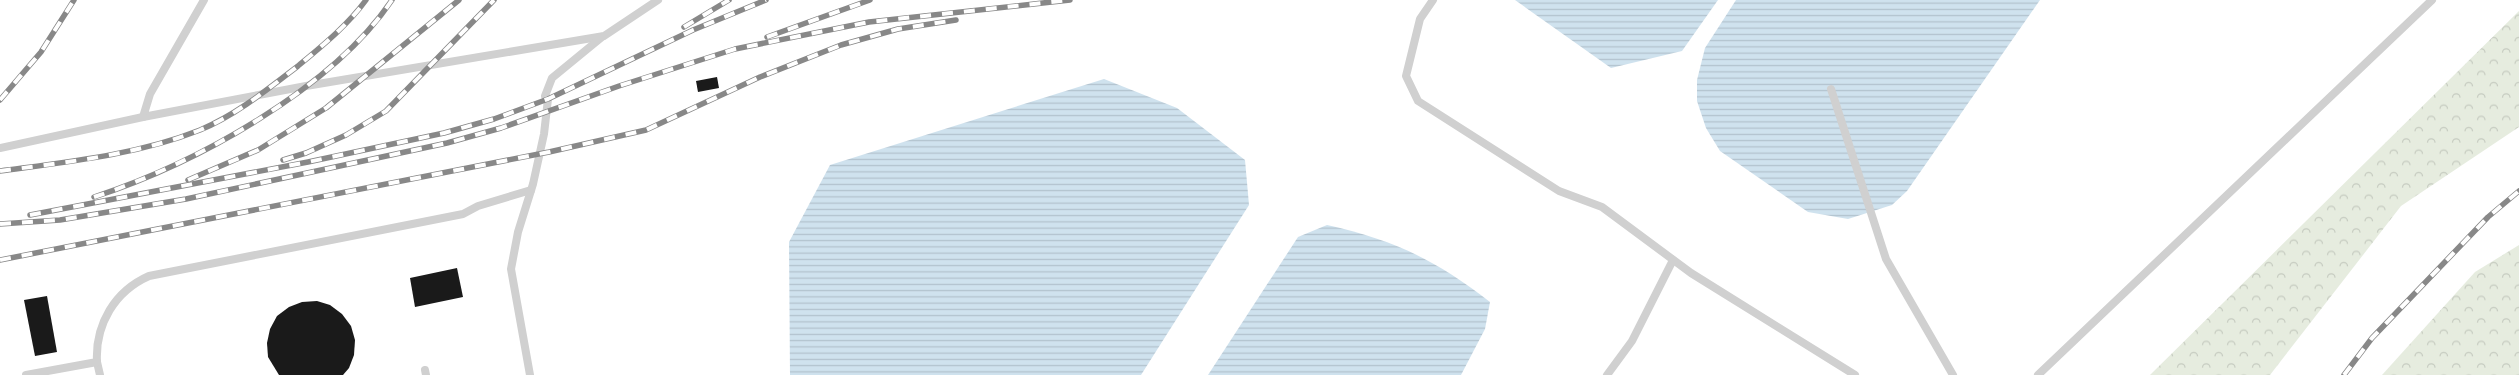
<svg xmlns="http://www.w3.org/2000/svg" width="2519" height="375" font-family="Inter,sans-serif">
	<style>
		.forest { fill: url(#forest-crowns) }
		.water { fill: url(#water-rules) }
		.building { fill: #1a1a1a }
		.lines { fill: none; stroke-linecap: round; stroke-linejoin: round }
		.lane { stroke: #d0d0d0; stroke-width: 8 }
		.rail-casing { stroke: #888; stroke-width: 5.5 }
		.rail { stroke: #fff; stroke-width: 4; stroke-dasharray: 11; stroke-linecap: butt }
	</style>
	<defs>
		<pattern id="forest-crowns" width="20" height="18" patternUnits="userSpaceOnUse" patternTransform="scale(1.25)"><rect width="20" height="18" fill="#e6ecdf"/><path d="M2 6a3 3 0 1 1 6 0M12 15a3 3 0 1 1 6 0" fill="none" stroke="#c6cbc0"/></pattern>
		<pattern id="water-rules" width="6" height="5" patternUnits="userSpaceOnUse" patternTransform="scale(1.25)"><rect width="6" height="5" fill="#cfe2ee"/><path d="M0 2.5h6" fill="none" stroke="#b2c2cd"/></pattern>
	</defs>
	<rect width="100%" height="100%" fill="#fff"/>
	<g class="forest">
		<polygon points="2519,11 2519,127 2401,206 2270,375 2150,375"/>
		<polygon points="2519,245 2519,375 2382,375 2475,272"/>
	</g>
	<g class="water">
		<polygon points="1515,0 1718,0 1682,51 1611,68"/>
		<polygon points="1736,0 2040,0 1907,191 1892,205 1848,219 1808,212 1720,151 1706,128 1697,101 1697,80 1705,48"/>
		<polygon points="1104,79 1177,108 1245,160 1249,205 1141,375 790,375 789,242 830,165"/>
		<path d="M1327 225C1394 240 1436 260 1490 302L1485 329 1461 375H1208L1298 237Z"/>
	</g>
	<g class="building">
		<polygon points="717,77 719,88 698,92 696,81"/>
		<polygon points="457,268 463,297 415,307 410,278"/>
		<polygon points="47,296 57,352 35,356 24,300"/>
		<polygon points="317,301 330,305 342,314 351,326 355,340 354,355 349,368 343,375 279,375 268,357 267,343 270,329 277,316 289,307 302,302"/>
	</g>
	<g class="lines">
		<g class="lane">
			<polyline points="204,0 150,94 143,117 306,86 604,36 658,0"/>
			<polyline points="1433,0 1420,19 1406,76 1418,101 1559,191 1602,207 1691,273 1855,375"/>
			<polyline points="1831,89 1886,259 1953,375"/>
			<polyline points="0,148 143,117"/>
			<polyline points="97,362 100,375"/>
			<polyline points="425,370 426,375"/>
			<path d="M26 375 97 362C95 324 115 291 149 276L463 214 478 206 531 190"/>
			<polyline points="530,375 511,269 518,232 533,184 544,134 548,99 545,96 552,78 602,37"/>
			<polyline points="1607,375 1632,341 1673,260"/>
			<polyline points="2038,375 2432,0"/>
		</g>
		<defs>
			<g id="rail">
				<polyline points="684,27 729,0"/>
				<polyline points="767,37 870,0"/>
				<polyline points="0,100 41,52 74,0"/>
				<polyline points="283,160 306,153 346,135 386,111 494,0"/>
				<path d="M0 171C67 162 137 155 200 130 236 115 268 89 298 66 322 46 348 25 366 0"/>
				<polyline points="188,180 258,150 326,108 459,0"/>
				<path d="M94 197C195 164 332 89 392 0"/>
				<polyline points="30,215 308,162 444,133 494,119 548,99 693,30 766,0"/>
				<polyline points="0,224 60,220 186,199 447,143 501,128 619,86 735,49 869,22 1070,0"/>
				<polyline points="0,260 549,152 646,130 760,77 841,45 898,29 956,20"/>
				<polyline points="2344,375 2372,338 2488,217 2519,191"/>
			</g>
		</defs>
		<use href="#rail" class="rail-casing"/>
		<use href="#rail" class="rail"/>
	</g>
</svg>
